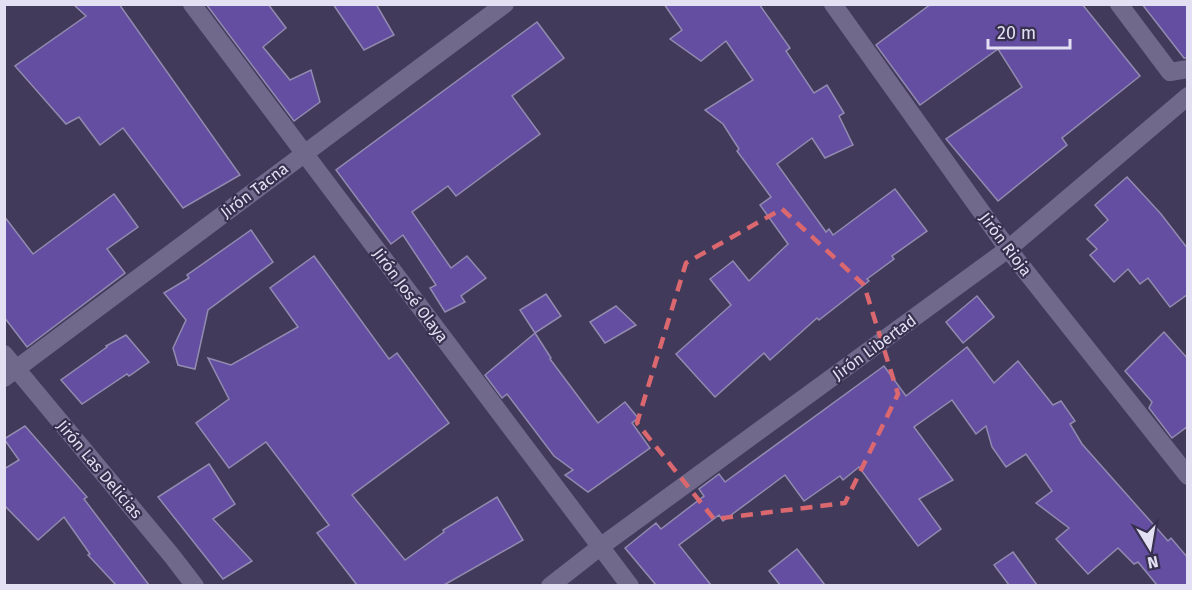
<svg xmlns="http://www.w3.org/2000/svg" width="1192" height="590" font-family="'Fira Sans',sans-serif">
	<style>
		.building { fill: #644ea1; stroke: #928bb0; stroke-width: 1.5 }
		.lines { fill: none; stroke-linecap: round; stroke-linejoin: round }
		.minor { stroke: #70698c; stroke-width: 18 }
		.marked { fill: none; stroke: #db686f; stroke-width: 4.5; stroke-dasharray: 12 8; stroke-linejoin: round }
		.labels { text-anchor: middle; stroke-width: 4.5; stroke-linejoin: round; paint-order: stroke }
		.street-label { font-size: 16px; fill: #e3e0f3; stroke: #37304f }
	</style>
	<rect width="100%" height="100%" fill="#413a5a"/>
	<g class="building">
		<polygon points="73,4 119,4 240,175 183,208 123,128 100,145 79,117 66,124 15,66 86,16"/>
		<polygon points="206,4 268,4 286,28 263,47 290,80 311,70 320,102 294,121"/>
		<polygon points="333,4 376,4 394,35 364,50"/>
		<polygon points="664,4 759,4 790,48 786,51 814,93 827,85 844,113 839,116 853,145 825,158 812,138 777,164 826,232 829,229 833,235 895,189 927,231 892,256 894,259 867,279 869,281 819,320 817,318 770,360 764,353 715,397 676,354 731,305 710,279 733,261 749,281 788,244 760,205 771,197 737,151 739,149 723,124 705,110 753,80 726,41 701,61 670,39 682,30"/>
		<polygon points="931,4 1082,4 1140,76 1062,138 1067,145 998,201 946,139 1022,87 998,49 920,105 876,45"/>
		<polygon points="1142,4 1188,4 1188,58 1184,58"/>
		<polygon points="537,22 564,58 512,96 540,134 456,196 448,186 412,212 451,268 467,256 486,278 461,296 465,302 445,312 430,288 436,285 403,235 391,244 336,170"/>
		<polygon points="1127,177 1161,214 1188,249 1188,294 1170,307 1148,278 1140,284 1128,269 1114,282 1090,255 1097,249 1087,239 1108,220 1095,205"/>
		<polygon points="114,194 138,227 107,249 125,273 27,347 4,317 4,216 33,254"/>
		<polygon points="251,230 273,262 208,310 195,369 178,365 173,348 186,320 164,293 189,278 187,275"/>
		<polygon points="314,256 389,359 397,353 449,423 352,495 405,560 444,532 443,530 497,497 523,540 444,585 357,585 317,533 329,525 266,442 229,468 196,423 229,399 208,358 231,365 298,327 270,288"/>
		<polygon points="546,294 561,316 535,333 520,310"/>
		<polygon points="977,296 994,317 963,343 946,322"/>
		<polygon points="616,306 636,325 605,343 590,322"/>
		<polygon points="1164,332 1188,359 1188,426 1172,438 1149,408 1152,402 1125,371"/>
		<polygon points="535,333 551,358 550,359 598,423 625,402 638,418 632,423 650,448 588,492 565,475 573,470 554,456 507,394 502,398 485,375"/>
		<polygon points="126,335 149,362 129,376 127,374 82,404 61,380 107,347 106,346"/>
		<polygon points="967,347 994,383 1018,361 1053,405 1061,401 1075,421 1070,424 1082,444 1168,541 1171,538 1188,558 1188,585 1157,585 1138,562 1134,564 1118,548 1088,574 1056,539 1069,528 1036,503 1052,491 1026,454 1006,467 992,447 986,426 976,434 952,400 914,427 953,480 919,499 941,529 918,546 859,467 843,480 840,476 804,501 785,475 723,521 719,515 679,545 711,585 656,585 625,548 656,523 661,529 704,496 699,489 719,474 725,482 884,366 906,396"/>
		<polygon points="25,426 87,497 84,499 149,585 116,585 88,555 90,554 64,517 38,540 4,505 4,469 19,460 4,439"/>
		<polygon points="209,464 235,504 213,519 252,561 223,579 158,497"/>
		<polygon points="797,549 825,585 780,585 769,571"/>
		<polygon points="1013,552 1037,585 1009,585 994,565"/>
	</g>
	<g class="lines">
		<g class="minor">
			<polyline points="192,4 630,586"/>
			<polyline points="833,4 1008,249 1188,476"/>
			<polyline points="1119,4 1170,72 1188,69"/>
			<polyline points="4,354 172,556 195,586"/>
			<polyline points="4,378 505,4"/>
			<polyline points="550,586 600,547 1008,249 1188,96"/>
		</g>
	</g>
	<path class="marked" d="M782 209 864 285 898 394 845 503 714 519 637 423 686 263Z"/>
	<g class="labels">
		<g class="street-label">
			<text transform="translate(254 190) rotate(-37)" y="6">Jirón Tacna</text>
			<text transform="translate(1006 244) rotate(53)" y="6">Jirón Rioja</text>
			<text transform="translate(411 295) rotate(53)" y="6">Jirón José Olaya</text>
			<text transform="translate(874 347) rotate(-36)" y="6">Jirón Libertad</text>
			<text transform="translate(100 469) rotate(50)" y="6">Jirón Las Delicias</text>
		</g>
	</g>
	<rect width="1192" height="590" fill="none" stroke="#e3e0f3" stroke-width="12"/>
	<g transform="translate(1150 548) rotate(169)" stroke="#37304f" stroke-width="4.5" paint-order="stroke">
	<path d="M0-4.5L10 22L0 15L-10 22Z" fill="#e3e0f3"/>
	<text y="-9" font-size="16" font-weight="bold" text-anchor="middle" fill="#e3e0f3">N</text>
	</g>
	<path d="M988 39v9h82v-9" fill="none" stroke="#e3e0f3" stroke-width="3"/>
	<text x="997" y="39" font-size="18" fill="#e3e0f3" stroke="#37304f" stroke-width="4.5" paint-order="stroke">20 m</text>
</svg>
